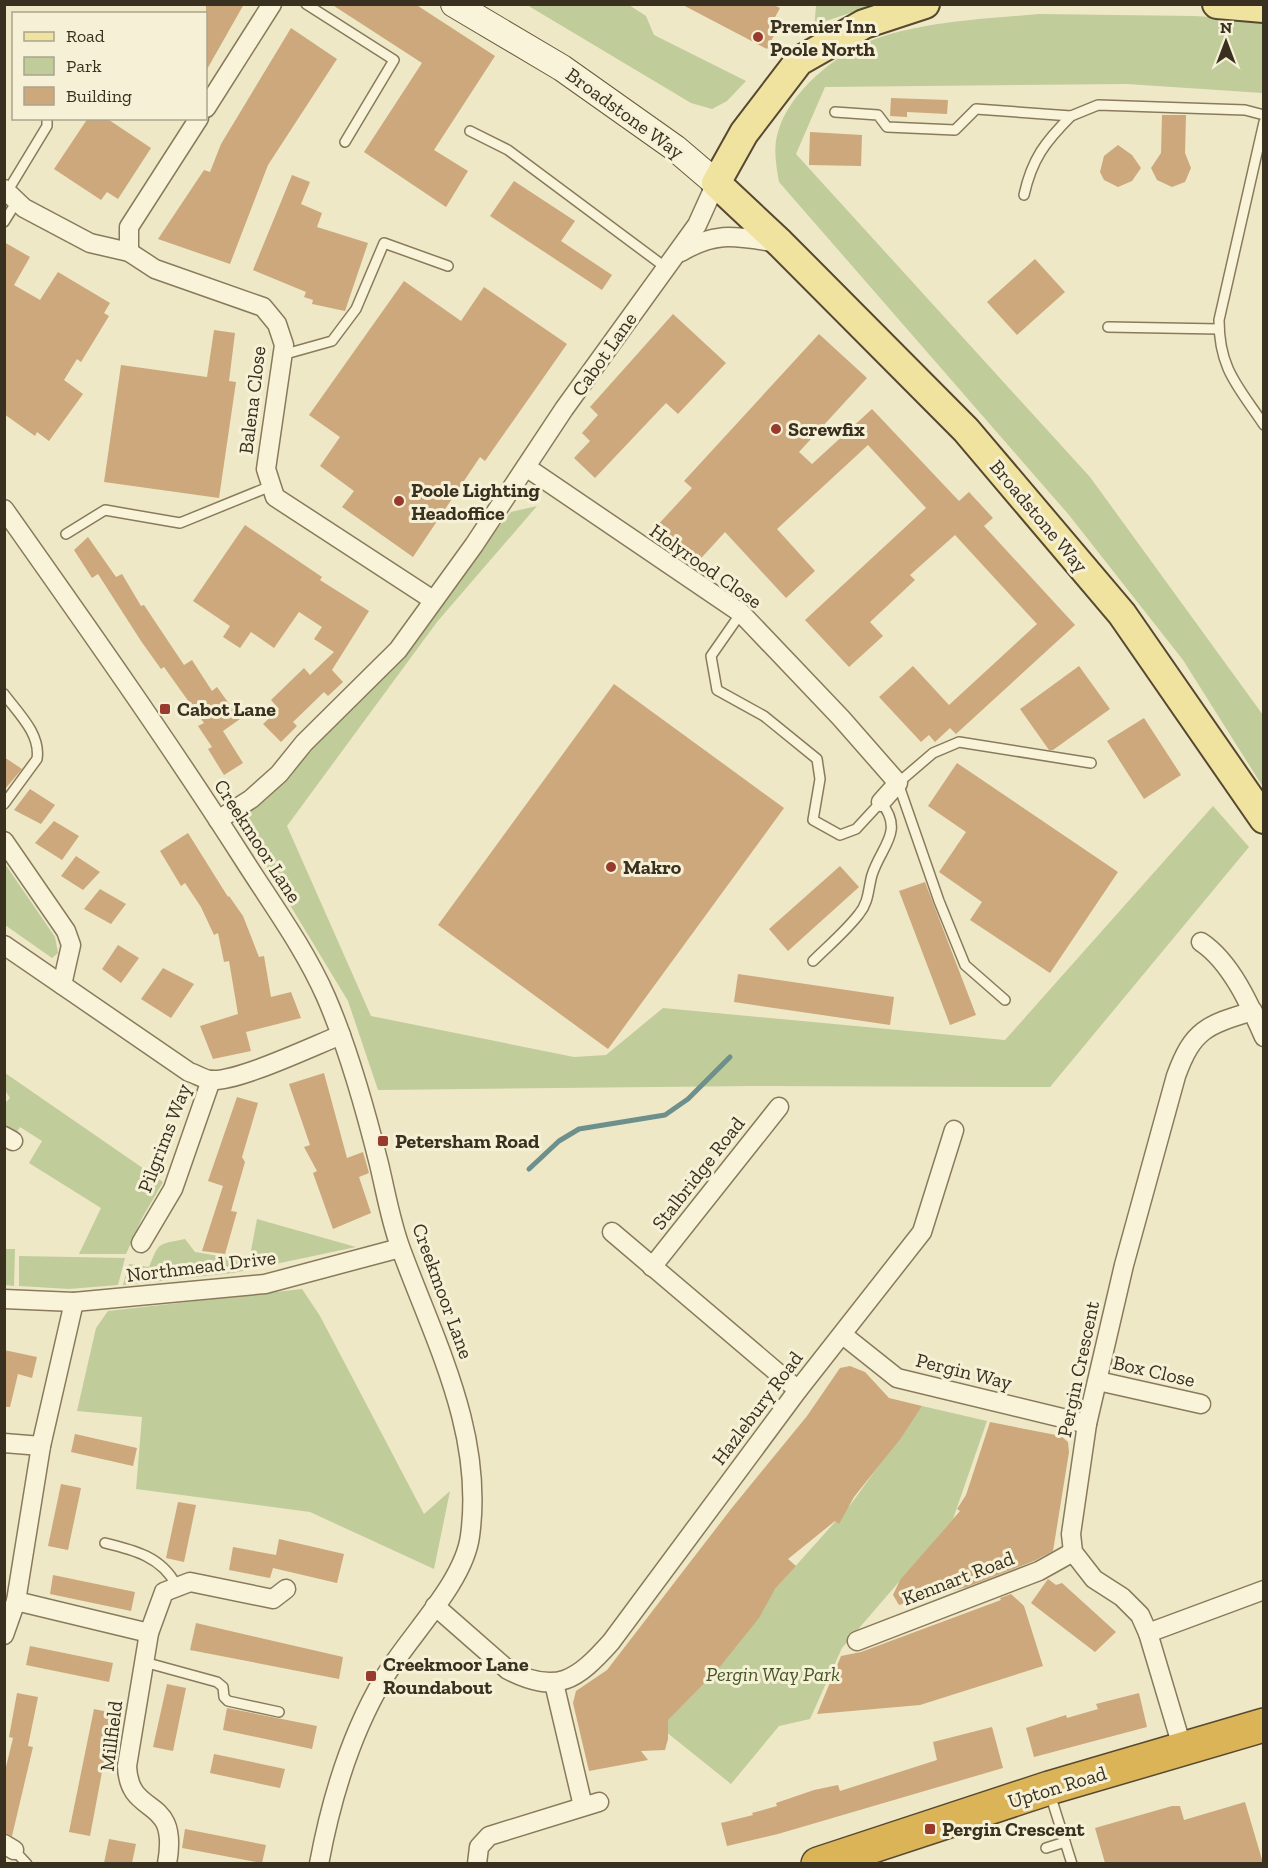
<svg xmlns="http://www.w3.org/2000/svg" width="1268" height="1868" font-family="'Zilla Slab',serif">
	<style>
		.green { fill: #c0cc9a }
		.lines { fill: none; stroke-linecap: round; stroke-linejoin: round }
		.stream { stroke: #6e908c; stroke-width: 5 }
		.building { fill: #cca87c }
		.lane-casing { stroke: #8a7a5c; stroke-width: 12 }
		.street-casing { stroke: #8a7a5c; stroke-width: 21 }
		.secondary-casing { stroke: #6b5b3f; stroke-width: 28 }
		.primary-casing { stroke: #574830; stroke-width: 32 }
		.highway-casing { stroke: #574830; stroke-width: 36 }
		.lane { stroke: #f9f4d9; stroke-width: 9 }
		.street { stroke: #f9f4d9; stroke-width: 18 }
		.secondary { stroke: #f9f4d9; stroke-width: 26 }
		.primary { stroke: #f0e29f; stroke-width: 28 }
		.highway { stroke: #dcb458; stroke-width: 33 }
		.poi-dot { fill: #983a2c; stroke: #f6f1d6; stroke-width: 2 }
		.labels { text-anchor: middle; stroke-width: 6; stroke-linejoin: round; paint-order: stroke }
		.poi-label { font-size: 20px; font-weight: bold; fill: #3a301f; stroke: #f6f1d6; text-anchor: start }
		.street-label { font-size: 20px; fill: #3a301f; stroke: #f6f1d6 }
		.park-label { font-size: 20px; font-style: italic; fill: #445626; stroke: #f6f1d6 }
	</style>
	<rect width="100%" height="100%" fill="#eee8c6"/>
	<g class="green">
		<polygon points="527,5 629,5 646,16 654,35 746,81 727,101 712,109 691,103"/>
		<polygon points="816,5 816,4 874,5 826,21 814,31"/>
		<path d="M1039 14 1194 16 1263 20V93L1127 84 825 87 796 154 1090 477 1263 715V787L1183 660 1069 515 779 182C776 165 773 148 778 132 789 92 837 53 875 39 927 21 984 19 1039 14Z"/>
		<polygon points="537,506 437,622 287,826 371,1016 574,1057 606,1055 663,1008 1005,1040 1213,806 1249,847 1050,1087 753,1086 378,1090 348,1001 250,839 248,813 392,670 437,602 511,512"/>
		<polygon points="5,864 55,937 58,953 52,958 5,925"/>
		<polygon points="5,1073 163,1182 142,1218 126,1254 79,1254 101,1208 29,1163 42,1141 20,1127 14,1136 5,1131 5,1103 10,1098 5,1090"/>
		<path d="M257 1219 356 1247 233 1273 123 1285 129 1264 149 1267C160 1240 158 1245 185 1239L195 1252 249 1261Z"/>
		<polygon points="4,1249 15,1249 14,1286 5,1285"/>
		<polygon points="19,1256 125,1258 118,1285 69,1289 19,1286"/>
		<polygon points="302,1289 320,1316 424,1514 450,1491 434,1569 310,1512 136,1489 142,1417 77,1411 96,1328 108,1311"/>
		<polygon points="922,1406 987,1421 953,1519 842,1648 810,1719 779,1726 731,1784 660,1727 775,1589 851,1504"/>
	</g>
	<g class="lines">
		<polyline class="stream" points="529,1169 559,1141 579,1129 665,1115 688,1099 730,1057"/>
	</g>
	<g class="building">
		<polygon points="206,4 244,4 206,71"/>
		<polygon points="331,4 415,4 495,56 434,150 468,171 446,207 364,152 422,63"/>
		<polygon points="681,4 772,4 780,8 773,21 780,24 767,49"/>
		<polygon points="291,28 337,59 268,165 230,264 158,239 204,170 210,172 221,144"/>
		<polygon points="891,98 948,100 947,114 907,112 907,117 890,116"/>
		<polygon points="1162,115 1186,115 1185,153 1191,168 1185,182 1172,187 1157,180 1151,168 1161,153"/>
		<polygon points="88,118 106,118 151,148 118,199 107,192 101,200 54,169"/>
		<polygon points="810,132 862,135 861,166 809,165"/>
		<polygon points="1118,145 1132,155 1141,168 1132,181 1118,187 1104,180 1100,172 1104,156"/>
		<polygon points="292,175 310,182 301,204 322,213 317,227 368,243 345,311 312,304 313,300 304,297 306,292 253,270"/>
		<polygon points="514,181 575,221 561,241 612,275 602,290 490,216"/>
		<polygon points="4,242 30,257 14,285 40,300 58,272 110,303 104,313 109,316 81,362 77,359 64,380 83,394 49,441 37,432 35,436 4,414"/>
		<polygon points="1035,259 1065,292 1017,335 987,302"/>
		<polygon points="404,281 461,321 484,287 567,344 485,461 480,457 413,557 342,507 354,491 320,466 340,437 309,415"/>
		<polygon points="673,314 726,363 678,414 666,403 595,478 574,458 590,441 582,433 598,415 590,407"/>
		<polygon points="214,330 235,333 229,381 236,382 219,498 104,482 121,365 207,377"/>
		<polygon points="819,334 867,378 799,452 812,464 872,409 959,501 969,492 993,518 984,526 1075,625 956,734 950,728 935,742 929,735 921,742 879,697 913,666 949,705 1037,624 955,535 910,575 915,580 870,622 883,636 849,667 805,620 926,508 868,445 777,529 815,571 786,598 725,532 694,566 654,529 692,488 684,481"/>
		<polygon points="245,525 322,577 320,580 369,611 332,670 343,682 328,696 324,692 293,722 297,726 281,742 263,724 279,709 271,700 304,668 310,675 334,652 314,639 322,627 299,612 274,648 251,632 240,648 223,637 230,626 193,601"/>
		<polygon points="88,537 116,577 122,574 141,606 144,605 184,665 192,660 212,691 217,687 230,705 240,719 223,731 243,763 224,775 208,749 212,747 198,726 204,723 164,667 161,669 141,641 98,574 92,578 74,550"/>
		<polygon points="1079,666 1110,709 1053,750 1049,750 1020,709"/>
		<polygon points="614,684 784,808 608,1049 438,925"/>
		<polygon points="1144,718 1181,775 1144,799 1107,741"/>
		<polygon points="4,757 22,769 4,790"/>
		<polygon points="957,763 1118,872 1050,973 970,920 982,902 939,872 966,832 928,806"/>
		<polygon points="30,789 55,805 41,824 14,810"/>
		<polygon points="54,821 79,836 62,860 35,843"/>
		<polygon points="188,833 228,897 229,896 243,916 259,957 264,956 271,997 291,992 301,1018 246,1032 251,1051 213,1059 200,1026 238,1014 229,961 224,962 218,933 214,935 201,907 185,883 181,886 160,851"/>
		<polygon points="76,856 100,872 83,890 61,876"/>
		<polygon points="840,866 859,887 788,951 769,929"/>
		<polygon points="925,882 976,1015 950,1025 899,891"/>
		<polygon points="100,889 126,904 111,924 84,909"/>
		<polygon points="118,945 139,958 121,983 102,969"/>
		<polygon points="163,968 194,984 171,1018 141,999"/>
		<polygon points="738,974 894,997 890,1025 734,1002"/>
		<polygon points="324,1073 347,1158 363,1152 369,1173 359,1177 371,1213 333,1229 313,1173 317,1171 304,1147 310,1145 289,1084"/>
		<polygon points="237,1097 258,1103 242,1157 245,1162 231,1211 237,1212 225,1254 202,1251 223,1186 208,1181"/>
		<polygon points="4,1350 37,1357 32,1378 18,1374 10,1407 4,1407"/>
		<polygon points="850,1366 865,1372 889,1398 922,1406 901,1438 854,1497 839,1524 835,1521 788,1559 796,1566 775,1589 759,1618 718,1669 668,1720 668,1739 665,1750 641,1751 648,1760 589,1771 573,1703 576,1691 607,1670 731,1509 807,1416 840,1368"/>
		<polygon points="990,1422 1061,1436 1068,1442 1069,1452 1053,1551 1034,1561 967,1587 899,1605 893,1595 900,1580 960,1511 957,1509 966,1495"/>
		<polygon points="75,1434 137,1448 133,1466 71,1452"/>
		<polygon points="61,1484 81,1488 68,1550 48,1546"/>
		<polygon points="178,1502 196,1505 184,1562 166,1558"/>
		<polygon points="279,1539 344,1554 337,1583 273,1568 270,1578 229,1570 233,1547 276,1555"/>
		<polygon points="53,1575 135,1592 131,1611 50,1594"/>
		<polygon points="1048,1579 1056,1585 1062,1583 1116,1632 1095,1652 1031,1603"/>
		<polygon points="1011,1594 1024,1606 1043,1666 920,1705 817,1714 841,1656 861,1652 1001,1600 1000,1598"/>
		<polygon points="196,1623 343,1657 339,1679 190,1650"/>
		<polygon points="30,1646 113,1663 109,1682 26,1665"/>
		<polygon points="167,1684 186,1688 173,1751 153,1747"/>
		<polygon points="17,1693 38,1697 28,1746 33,1747 12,1836 4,1833 4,1775 13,1738 9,1737"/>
		<polygon points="1139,1693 1147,1727 1034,1757 1026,1728 1066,1715 1067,1718 1098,1709 1096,1704"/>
		<polygon points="227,1708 317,1726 312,1749 223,1730"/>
		<polygon points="94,1709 113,1713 90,1836 69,1832"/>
		<polygon points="992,1727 1003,1768 778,1834 727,1846 721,1823 753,1815 752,1813 777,1806 776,1803 814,1790 838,1785 840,1791 937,1760 933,1742"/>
		<polygon points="214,1754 285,1769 280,1788 210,1773"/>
		<polygon points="1245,1802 1263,1863 1105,1863 1095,1828 1172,1806 1180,1806 1184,1820"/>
		<polygon points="185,1829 266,1845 262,1863 182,1848"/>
		<polygon points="109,1839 136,1844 132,1863 104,1863"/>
	</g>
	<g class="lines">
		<defs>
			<g id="lane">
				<polyline points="306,4 394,60 345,142"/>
				<polyline points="835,112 878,115 887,127 955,130 976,109 1071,116 1098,105 1245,110 1264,115"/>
				<path d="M1264 122 1219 320C1219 369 1238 386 1264 425"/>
				<polyline points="470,131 508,150 665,267"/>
				<polyline points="7,192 47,126 47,118"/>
				<path d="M1024 195C1032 159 1045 142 1071 116"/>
				<polyline points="4,222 17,201"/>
				<polyline points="1108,327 1219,329"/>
				<polyline points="282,355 332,341 356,309 384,243 448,266"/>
				<polyline points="66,534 105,510 180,523 271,486"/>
				<path d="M741 613 711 656 717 690 764 716 817 759 820 779 813 820 840 835 856 829 881 802C905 832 881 846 872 875 868 889 869 902 859 914 846 931 828 946 813 961"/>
				<path d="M4 694C18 713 41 734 37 759L4 804"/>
				<polyline points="1005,1000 965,965 939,901 898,783 933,753 959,742 1091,763"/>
				<path d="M105 1543C134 1550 162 1557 176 1585"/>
				<polyline points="144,1662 217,1682 223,1687 224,1697 228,1701 279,1712"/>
				<polyline points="1050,1794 1072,1864"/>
				<polyline points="1046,1848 1065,1842"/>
				<polyline points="14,1850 27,1864"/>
			</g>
			<g id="street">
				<polyline points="206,108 272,4"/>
				<polyline points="4,189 24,208 90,243 129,252 155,269 263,307 277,324 284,345 266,469 275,497 433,600"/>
				<polyline points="129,252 129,227 199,118"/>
				<path d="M681 252C718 230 738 237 779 243"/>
				<polyline points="526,467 741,613 841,718 898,783 881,802"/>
				<path d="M4 509C86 625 168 741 244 860 272 904 305 949 326 997 349 1050 365 1108 379 1164 386 1193 391 1224 402 1252 436 1344 484 1434 470 1536 464 1583 408 1637 384 1678 350 1735 331 1799 319 1864"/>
				<polyline points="218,820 251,799 279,774 304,743 398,650 474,545 564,409 697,225 716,183"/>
				<polyline points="4,841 66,931 71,945 62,985"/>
				<path d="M1201 942C1231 962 1250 1005 1264 1037"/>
				<path d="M4 945 189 1072C196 1074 205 1080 211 1080 238 1082 313 1046 341 1035"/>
				<polyline points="4,1136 13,1141"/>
				<polyline points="612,1232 798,1390"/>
				<polyline points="141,1243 173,1189 211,1080"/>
				<polyline points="652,1267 779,1107"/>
				<polyline points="4,1299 74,1302 265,1284 400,1248"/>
				<polyline points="843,1335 897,1378 1087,1424"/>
				<polyline points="1098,1381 1201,1404"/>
				<polyline points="4,1443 41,1446"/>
				<polyline points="16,1601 149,1633"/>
				<path d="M435 1606 508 1670C557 1695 577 1680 611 1642L798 1390 922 1232 954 1130"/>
				<polyline points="1148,1633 1264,1590"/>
				<polyline points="4,1635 16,1601 41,1446 74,1302"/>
				<polyline points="857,1641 1039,1571 1073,1552"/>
				<polyline points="554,1683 583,1806"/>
				<path d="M1183 1750 1148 1633 1140 1615 1122 1597 1094 1579 1073 1552 1071 1534 1087 1424 1124 1265 1176 1076C1193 1029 1207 1025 1253 1011"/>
				<polyline points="4,1844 14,1850"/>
				<path d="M167 1864C180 1792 129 1820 127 1766L149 1633 164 1592 190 1582 273 1599 286 1589"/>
				<polyline points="477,1864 479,1847 489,1836 599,1802"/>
			</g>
			<polyline id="secondary" points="454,4 562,68 675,148 716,183"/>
			<g id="primary">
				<polyline points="925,4 864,24 799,61 744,133 716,183 780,243 966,430 1122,614 1264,819"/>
				<polyline points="1217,4 1264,8"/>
			</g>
			<polyline id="highway" points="818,1864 1049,1788 1264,1725"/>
		</defs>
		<use href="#lane" class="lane-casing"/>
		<use href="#street" class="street-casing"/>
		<use href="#secondary" class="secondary-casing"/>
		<use href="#primary" class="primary-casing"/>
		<use href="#highway" class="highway-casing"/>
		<use href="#lane" class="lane"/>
		<use href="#street" class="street"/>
		<use href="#secondary" class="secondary"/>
		<use href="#primary" class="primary"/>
		<use href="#highway" class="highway"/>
	</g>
	<g class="poi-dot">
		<circle cx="758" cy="37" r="6"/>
		<circle cx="776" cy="429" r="6"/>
		<circle cx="399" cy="501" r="6"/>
		<rect x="159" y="703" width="12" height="12" rx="3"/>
		<circle cx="611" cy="867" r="6"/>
		<rect x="377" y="1135" width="12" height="12" rx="3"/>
		<rect x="365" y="1670" width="12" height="12" rx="3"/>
		<rect x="924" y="1823" width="12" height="12" rx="3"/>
	</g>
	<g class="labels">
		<g class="poi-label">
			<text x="770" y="33">Premier Inn<tspan x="770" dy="23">Poole North</tspan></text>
			<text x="788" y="436">Screwfix</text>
			<text x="411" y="497">Poole Lighting<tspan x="411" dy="23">Headoffice</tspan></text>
			<text x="177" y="716">Cabot Lane</text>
			<text x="623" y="874">Makro</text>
			<text x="395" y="1148">Petersham Road</text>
			<text x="383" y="1671">Creekmoor Lane<tspan x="383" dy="23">Roundabout</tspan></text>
			<text x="942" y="1836">Pergin Crescent</text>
		</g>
		<g class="street-label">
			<text transform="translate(625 113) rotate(36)" y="7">Broadstone Way</text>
			<text transform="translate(604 354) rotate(-55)" y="7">Cabot Lane</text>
			<text transform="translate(252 400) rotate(-83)" y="7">Balena Close</text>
			<text transform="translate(1039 516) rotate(50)" y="7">Broadstone Way</text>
			<text transform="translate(706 566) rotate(35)" y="7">Holyrood Close</text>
			<text transform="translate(258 841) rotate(57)" y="7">Creekmoor Lane</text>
			<text transform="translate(164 1138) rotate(-69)" y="7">Pilgrims Way</text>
			<text transform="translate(698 1173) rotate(-52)" y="7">Stalbridge Road</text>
			<text transform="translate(201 1266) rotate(-7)" y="7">Northmead Drive</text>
			<text transform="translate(443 1291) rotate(70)" y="7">Creekmoor Lane</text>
			<text transform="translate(1078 1369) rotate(-78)" y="7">Pergin Crescent</text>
			<text transform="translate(964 1371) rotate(14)" y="7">Pergin Way</text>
			<text transform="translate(1154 1371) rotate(13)" y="7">Box Close</text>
			<text transform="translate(757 1408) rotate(-53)" y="7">Hazlebury Road</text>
			<text transform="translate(958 1578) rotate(-21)" y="7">Kennart Road</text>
			<text transform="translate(111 1736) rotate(-83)" y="7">Millfield</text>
			<text transform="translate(1057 1787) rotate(-17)" y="7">Upton Road</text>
		</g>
		<g class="park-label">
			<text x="773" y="1681">Pergin Way Park</text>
		</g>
	</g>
	<rect width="1268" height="1868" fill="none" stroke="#3a301f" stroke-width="12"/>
	<rect x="12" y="12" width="195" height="108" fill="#f6f1d6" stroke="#aba48d" stroke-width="1.5"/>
	<rect x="24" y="32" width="30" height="9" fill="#f0e29f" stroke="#aba48d" stroke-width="1.5"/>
	<text x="66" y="42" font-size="18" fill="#3a301f">Road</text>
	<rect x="24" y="57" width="30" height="18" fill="#c0cc9a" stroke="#aba48d" stroke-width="1.5"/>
	<text x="66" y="72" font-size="18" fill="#3a301f">Park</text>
	<rect x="24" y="87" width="30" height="18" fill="#cca87c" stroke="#aba48d" stroke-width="1.5"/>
	<text x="66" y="102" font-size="18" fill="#3a301f">Building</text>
	<g transform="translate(1226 42)" stroke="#f6f1d6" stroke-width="4.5" paint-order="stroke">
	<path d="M0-4.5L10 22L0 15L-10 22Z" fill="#3a301f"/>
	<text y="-9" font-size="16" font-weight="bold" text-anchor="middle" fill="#3a301f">N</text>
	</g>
</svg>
